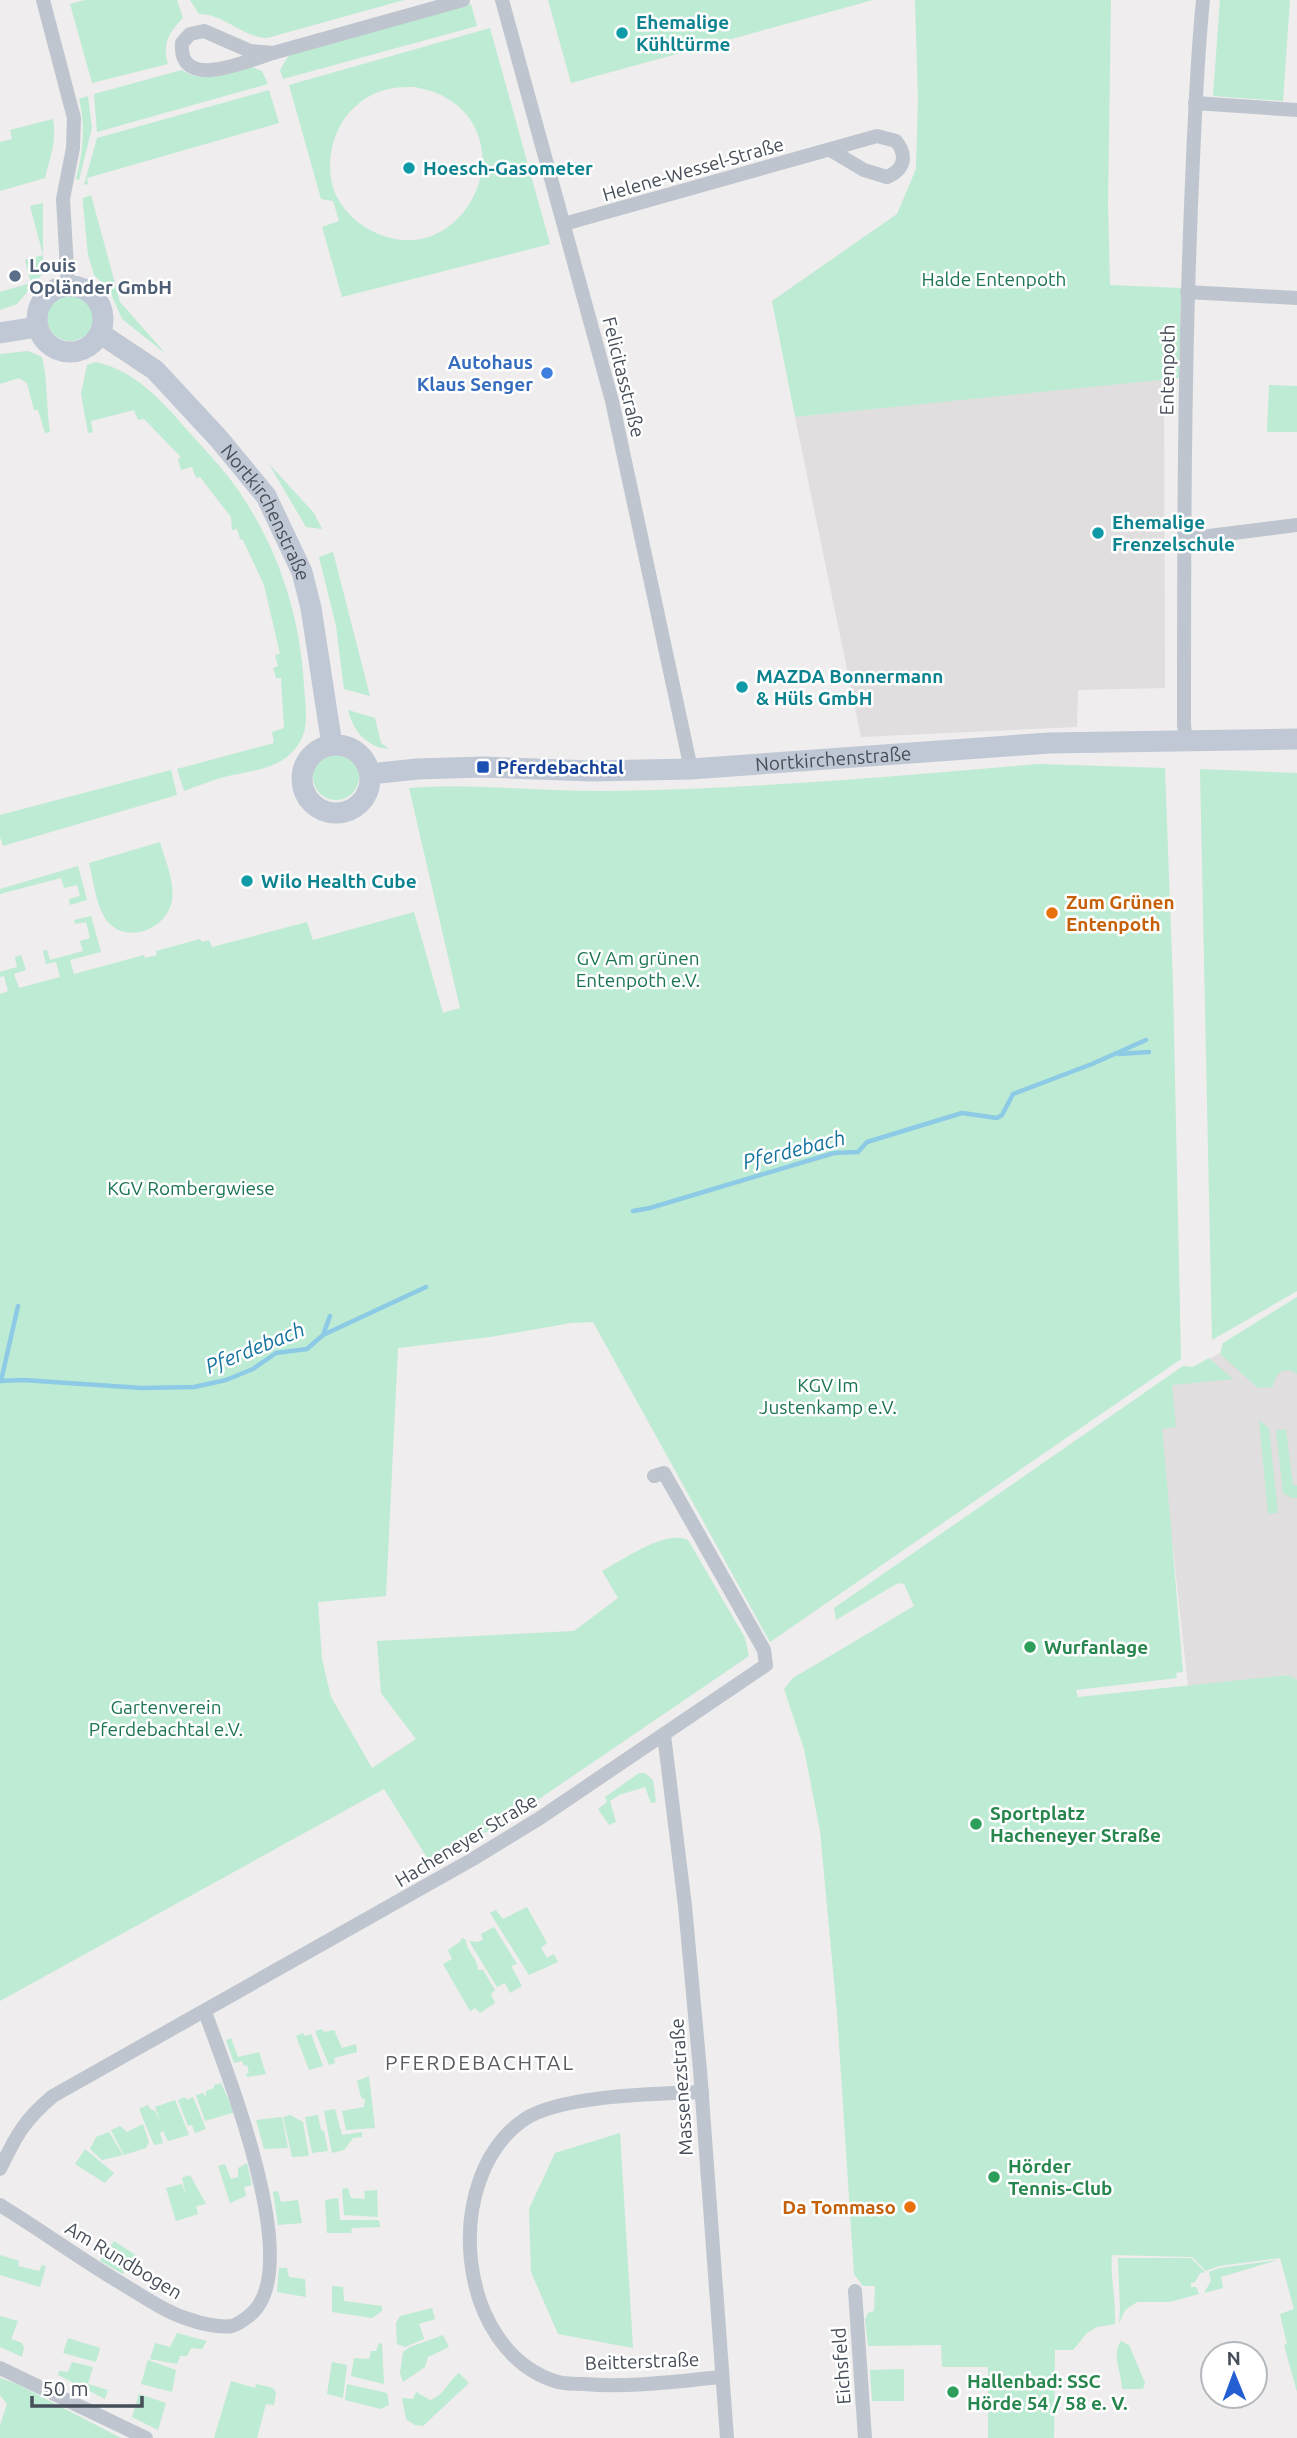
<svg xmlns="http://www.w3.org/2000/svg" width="1297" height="2438" font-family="Ubuntu,sans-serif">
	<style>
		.education { fill: #e0dede }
		.green { fill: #bdebd3; fill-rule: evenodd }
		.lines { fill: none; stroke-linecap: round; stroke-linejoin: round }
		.stream { stroke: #8ccae6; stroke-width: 4.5 }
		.street { stroke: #bec5ce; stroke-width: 14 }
		.secondary { stroke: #c0c8d5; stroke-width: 21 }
		.culture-dot { fill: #0f9aa8; stroke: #fff; stroke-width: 2.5 }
		.service-dot { fill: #5c6f8a; stroke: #fff; stroke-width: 2.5 }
		.shop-dot { fill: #3f7fe0; stroke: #fff; stroke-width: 2.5 }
		.transit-dot { fill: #1a4fb4; stroke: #fff; stroke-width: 2.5 }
		.food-dot { fill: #e8710a; stroke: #fff; stroke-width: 2.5 }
		.leisure-dot { fill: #2e9e5b; stroke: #fff; stroke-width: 2.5 }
		.labels { text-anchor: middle; stroke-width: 5; stroke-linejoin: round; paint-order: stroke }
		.culture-label { font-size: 19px; font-weight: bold; fill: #0d838f; stroke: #fff; text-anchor: start }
		.street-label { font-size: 19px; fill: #464e59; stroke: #fff }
		.service-label { font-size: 19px; font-weight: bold; fill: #4e5e75; stroke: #fff; text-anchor: start }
		.park-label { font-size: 19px; fill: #1c7552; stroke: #fff }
		.shop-label { font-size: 19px; font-weight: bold; fill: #366cbe; stroke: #fff; text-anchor: end }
		.transit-label { font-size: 19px; font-weight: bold; fill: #164399; stroke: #fff; text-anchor: start }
		.food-label { font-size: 19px; font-weight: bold; fill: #c56008; stroke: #fff; text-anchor: start }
		.leisure-label { font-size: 19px; font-weight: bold; fill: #27864d; stroke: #fff; text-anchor: start }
		.water-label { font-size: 21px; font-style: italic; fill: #14739e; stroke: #fff }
		.neighbourhood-label { font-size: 21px; letter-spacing: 2px; fill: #5a5c61; stroke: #fff }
	</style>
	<rect width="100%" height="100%" fill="#efeded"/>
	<g class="education">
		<polygon points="1164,378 1165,688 1078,690 1077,727 861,737 795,417"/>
		<polygon points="1297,1305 1297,1680 1289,1675 1188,1686 1172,1540 1144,1400"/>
	</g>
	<g class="green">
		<path d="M85 0H177L183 18C169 32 162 44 168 64L92 83 70 4Z"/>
		<path d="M190 0H404L267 38C242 37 224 14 199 14Z"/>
		<polygon points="548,0 873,0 571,83"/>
		<polygon points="915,0 1111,0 1108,204 1110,285 1181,288 1179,378 795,417 772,301 897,214 916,169 918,99"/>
		<polygon points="1220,0 1290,0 1283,101 1213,96"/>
		<polygon points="471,4 477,26 283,79 280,70 289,55"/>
		<path d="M490 28 550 244 342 297 322 227 339 221 333 201 321 199 289 85ZM415 87C423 89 433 91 441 95 530 140 461 277 372 231 354 222 337 204 332 184 323 142 346 99 388 89 397 87 407 87 415 87Z"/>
		<path d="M250 66 262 71 268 84 97 132 94 94 182 70C203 85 227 72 250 66Z"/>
		<polygon points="269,90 279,123 87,178 88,184 84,185 97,138"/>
		<path d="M88 96 92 128 79 180 76 179C83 151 86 127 79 99Z"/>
		<path d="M53 119C57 140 50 158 45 178L0 191V142L12 139 10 130Z"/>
		<polygon points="91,195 120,302 166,354 122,319 109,289 94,275 88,255 83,204 83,198"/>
		<polygon points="43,203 43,273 17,304 0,310 0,292 31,283 25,260 43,255 30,206"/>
		<circle cx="70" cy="318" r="23"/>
		<path d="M28 351 42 357C48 381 46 407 50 432L45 433 38 410H34L27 383 19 378 0 384V354Z"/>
		<path d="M96 362C136 371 162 401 188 431 202 447 217 462 230 479 275 539 300 611 304 686 305 704 310 727 299 743 296 747 293 752 289 755 273 770 244 772 224 777 210 781 197 786 184 791L177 769 274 743 272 732 284 728 281 678H276L273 668 278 666 275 655 280 654 264 585 243 540 240 539 237 529 232 530 231 517 200 477 196 478 192 467 181 470 178 459 181 457 144 419 138 420 134 410 91 421 93 432 88 433 81 394 87 365Z"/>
		<polygon points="1269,385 1297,386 1297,432 1267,432"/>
		<polygon points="269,464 314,513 322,529 306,527"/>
		<polygon points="333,552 370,696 344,689 336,626 319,557"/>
		<path d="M348 710 375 718 381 743 389 749C367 748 352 729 348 710Z"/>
		<circle cx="336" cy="777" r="23"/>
		<path d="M1038 764 1165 768 1173 986 1181 1359 770 1642 593 1322 571 1323 490 1337 398 1348 386 1596 318 1602 322 1659 331 1697 372 1768 416 1739 381 1693 377 1641 574 1631 618 1598 602 1571C622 1560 666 1529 688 1540L745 1638 749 1656 517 1814 431 1864 384 1789 0 2001V994L8 991 4 976 0 977V972L17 967 15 957 21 955 26 970 14 974 19 988 60 977 56 962 46 964 43 951 47 950 50 960 83 951 80 941 90 938 86 922 75 924 74 920 91 916 101 952 70 960 74 974 144 955 145 958 157 955 156 951 200 939 202 942 209 940 212 947 307 922 313 940 414 912 443 1013 460 1008 409 788C476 783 543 792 610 791 753 789 895 776 1038 764Z"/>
		<polygon points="1200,769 1297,773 1297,1291 1212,1340"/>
		<polygon points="171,770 177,795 3,846 0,837 0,815"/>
		<path d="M160 842C165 860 175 882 172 900 168 927 131 944 110 924 96 910 94 882 89 863Z"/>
		<polygon points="78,866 87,900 70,905 69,899 80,896 77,885 64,888 61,878 0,894 0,889"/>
		<path d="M1297 1297V1374C1284 1365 1275 1373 1273 1387L1258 1388 1220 1354 1223 1343Z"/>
		<path d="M1209 1358 1233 1379 1172 1385 1176 1427 1162 1429C1170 1510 1176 1591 1183 1672L1176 1673 1177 1678 1076 1690 1078 1697 1289 1675 1297 1680V2392L1284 2345 1287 2344 1280 2314 1294 2309 1280 2258 1219 2266 1206 2271 1192 2257 1112 2255C1110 2277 1116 2300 1115 2324L1097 2327 1087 2333 1073 2350H1055L1054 2438H988V2367H942L941 2345 868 2346 865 2319 868 2313 874 2311 875 2286H863L854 2274 837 2013 820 1831 804 1749 784 1689 793 1678 914 1606 904 1584 898 1583 836 1620 834 1608 1183 1366 1193 1367Z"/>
		<polygon points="1259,1420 1269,1428 1278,1513 1268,1514"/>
		<polygon points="1286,1429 1293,1485 1297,1485 1297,1498 1292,1498 1283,1493 1276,1430"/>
		<polygon points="639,1773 645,1773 653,1780 656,1802 651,1803 645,1787 619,1795 610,1801 616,1822 609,1825 598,1809 607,1802 605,1797"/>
		<polygon points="527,1907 547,1943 541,1948 547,1958 554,1954 558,1962 529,1975 490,1913 496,1910 503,1919"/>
		<polygon points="494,1927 517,1964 511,1966 522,1986 510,1993 505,1983 497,1987 469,1941 476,1942 483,1940 481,1934"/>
		<path d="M461 1938 466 1940C466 1952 478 1958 478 1970H483L495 1990 491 1994 495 2003 480 2013 475 2008 470 2011 443 1964 452 1959 448 1950 461 1941Z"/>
		<polygon points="322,2029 324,2032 334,2030 342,2048 356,2044 357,2052 334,2058 335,2063 329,2065 315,2031"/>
		<polygon points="303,2033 305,2036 311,2034 323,2066 309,2070 296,2036"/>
		<polygon points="231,2038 238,2057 259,2052 266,2074 247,2077 246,2074 249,2073 247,2065 244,2066 242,2061 234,2063 226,2040"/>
		<polygon points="369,2076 375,2128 346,2130 342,2111 364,2107 365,2100 361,2097 357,2081"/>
		<polygon points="221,2083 235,2114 232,2113 205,2121 196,2095 203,2093 206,2097 206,2091 214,2088 214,2085"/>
		<polygon points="185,2097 187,2100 193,2097 206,2129 195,2133 192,2125 188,2126 178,2100"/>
		<polygon points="175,2100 189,2135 168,2141 163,2131 160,2133 163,2143 154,2145 139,2109 148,2105 150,2109 155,2111 161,2124 155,2107"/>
		<polygon points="335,2109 342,2135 362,2132 362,2137 353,2138 344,2150 332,2153 324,2111"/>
		<polygon points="290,2115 303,2122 309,2156 292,2157 283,2117"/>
		<polygon points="318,2115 321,2130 324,2131 328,2151 312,2153 305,2117"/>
		<polygon points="282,2117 288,2148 264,2149 256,2120"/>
		<polygon points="143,2124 149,2142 146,2148 124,2155 111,2130 120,2126 127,2132"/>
		<polygon points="109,2132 123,2155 102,2160 90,2149 96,2137"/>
		<polygon points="620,2133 633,2348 558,2334 531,2272 529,2209 555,2153"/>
		<polygon points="85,2149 114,2173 105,2183 75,2164"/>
		<polygon points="247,2163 252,2185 244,2187 246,2196 230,2203 218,2166 225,2164 231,2179 238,2177 238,2168"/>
		<polygon points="190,2175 206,2204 196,2206 198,2214 176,2221 166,2188 182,2184 186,2196 182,2178"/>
		<polygon points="348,2188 351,2198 365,2199 364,2191 377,2190 378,2217 344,2215 342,2189"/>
		<polygon points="278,2191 281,2202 298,2200 302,2223 278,2225 273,2192"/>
		<polygon points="338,2198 340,2220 379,2220 380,2227 352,2228 351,2233 327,2233 325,2200"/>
		<polygon points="114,2241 137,2256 123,2274 100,2261"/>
		<polygon points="0,2255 19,2261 18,2266 39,2271 42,2265 46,2266 40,2287 0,2275"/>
		<polygon points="1118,2258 1191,2258 1205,2272 1200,2273 1195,2282 1191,2283 1191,2287 1196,2287 1199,2294 1170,2302 1137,2302 1125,2310 1119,2324 1120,2309"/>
		<polygon points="1278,2260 1221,2277 1223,2288 1204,2293 1211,2281 1209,2272 1220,2268"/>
		<polygon points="279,2268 287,2268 289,2277 305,2279 306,2297 277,2292"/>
		<polygon points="332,2286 343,2287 344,2301 382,2306 382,2311 372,2318 332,2312"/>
		<polygon points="432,2308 435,2319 419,2324 424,2339 405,2347 397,2344 396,2323 400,2316"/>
		<polygon points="0,2316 18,2321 11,2339 22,2343 24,2348 22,2357 0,2347"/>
		<polygon points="177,2333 207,2341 202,2349 191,2348 187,2356 180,2356 177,2364 150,2359 155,2343 170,2347"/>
		<polygon points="443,2335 449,2347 428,2357 425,2367 403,2382 400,2373 403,2352 410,2347"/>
		<polygon points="68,2338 100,2348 96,2362 63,2353"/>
		<path d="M1121 2341 1129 2345 1145 2383 1143 2389H1122C1122 2373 1111 2354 1121 2341Z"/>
		<polygon points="379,2343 382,2344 384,2384 351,2376 354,2358 369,2359 371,2351 376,2351"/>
		<polygon points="148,2360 176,2370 172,2392 141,2384"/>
		<polygon points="72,2362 93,2367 88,2384 108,2390 105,2399 58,2375 59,2371 68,2372"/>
		<polygon points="332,2362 347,2365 343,2398 327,2394"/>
		<polygon points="904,2369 904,2401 872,2401 870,2370"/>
		<path d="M459 2373 469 2383 423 2426 415 2425 406 2419 402 2398 413 2399 416 2392 430 2400C445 2395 447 2382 459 2373Z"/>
		<polygon points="0,2378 17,2384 121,2438 0,2438 0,2425 7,2404 0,2395"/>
		<polygon points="231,2381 255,2388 256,2384 273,2388 276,2393 274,2405 266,2404 257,2438 214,2438"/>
		<polygon points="347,2384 387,2393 389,2405 381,2409 345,2400"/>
		<polygon points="139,2394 166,2403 158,2430 132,2417"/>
	</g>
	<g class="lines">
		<g class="stream">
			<polyline points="1119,1054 1149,1052"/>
			<polyline points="633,1211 650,1208 834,1153 858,1152 867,1142 962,1113 997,1118 1002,1115 1013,1094 1092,1064 1146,1040"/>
			<polyline points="323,1335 330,1316"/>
			<polyline points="0,1381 23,1380 142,1388 194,1387 226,1380 253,1369 276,1353 307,1349 323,1335 426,1287"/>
			<polyline points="1,1381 18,1306"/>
		</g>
		<g class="street">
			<polyline points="43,0 74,118 73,148 63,199 68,286"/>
			<polyline points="502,0 612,401 691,769"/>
			<path d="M204 31 250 51 273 53C249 60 178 93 182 43L190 34Z"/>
			<polyline points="273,53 463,0"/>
			<polyline points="1195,103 1297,110"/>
			<path d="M564 224 877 136 896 141C908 156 904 170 887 177L864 170 832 151"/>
			<polyline points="1187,292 1297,298"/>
			<polyline points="1185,539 1297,525"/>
			<path d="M1186 741 1184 725C1184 552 1184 379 1191 206 1194 137 1196 69 1203 0"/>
			<polyline points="664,1735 685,1906 700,2070 727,2438"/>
			<path d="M702 2092C656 2094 562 2095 525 2119 440 2176 455 2352 558 2382 566 2384 576 2384 584 2384 629 2388 677 2381 722 2377"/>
			<path d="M0 2169C16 2136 24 2120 53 2096L473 1859 540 1818 766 1665 764 1650 664 1473 654 1476"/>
			<path d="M0 2205C45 2233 88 2264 134 2291 150 2301 167 2312 185 2318 199 2323 218 2328 232 2326 239 2324 245 2319 250 2315 307 2269 226 2071 205 2012"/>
			<polyline points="855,2291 865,2438"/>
			<polyline points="0,2368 146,2438"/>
		</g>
		<g class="secondary">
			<circle cx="70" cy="319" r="33"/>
			<polyline points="0,333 37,327"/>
			<path id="s1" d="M101 334 155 370 219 439 266 496 302 572 311 608 332 745"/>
			<circle cx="336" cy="779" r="34"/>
			<path id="s2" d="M370 774 417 769 483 767 592 771 691 769 1049 743 1297 739"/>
		</g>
	</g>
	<g class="culture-dot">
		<circle cx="622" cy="33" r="7"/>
		<circle cx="409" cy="168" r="7"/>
		<circle cx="1098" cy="533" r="7"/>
		<circle cx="742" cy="687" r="7"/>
		<circle cx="247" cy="881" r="7"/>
	</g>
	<circle class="service-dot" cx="15" cy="276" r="7"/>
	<circle class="shop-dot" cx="547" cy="373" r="7"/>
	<rect class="transit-dot" x="476" y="760" width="14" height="14" rx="3.5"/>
	<g class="food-dot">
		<circle cx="1052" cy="913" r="7"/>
		<circle cx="910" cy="2207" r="7"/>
	</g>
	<g class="leisure-dot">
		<circle cx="1030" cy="1647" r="7"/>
		<circle cx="976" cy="1824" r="7"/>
		<circle cx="994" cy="2177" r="7"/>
		<circle cx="953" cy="2392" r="7"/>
	</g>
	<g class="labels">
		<g class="culture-label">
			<text x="636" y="29">Ehemalige<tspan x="636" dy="22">Kühltürme</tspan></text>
			<text x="423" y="175">Hoesch-Gasometer</text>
			<text x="1112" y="529">Ehemalige<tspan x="1112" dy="22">Frenzelschule</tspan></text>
			<text x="756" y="683">MAZDA Bonnermann<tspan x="756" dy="22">&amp; Hüls GmbH</tspan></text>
			<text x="261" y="888">Wilo Health Cube</text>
		</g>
		<g class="street-label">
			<text transform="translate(693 169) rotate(-16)" y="7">Helene-Wessel-Straße</text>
			<text transform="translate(1167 370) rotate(-89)" y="7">Entenpoth</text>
			<text transform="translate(624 377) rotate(76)" y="7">Felicitasstraße</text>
			<text dy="7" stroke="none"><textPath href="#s1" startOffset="247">Nortkirchenstraße</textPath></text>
			<text dy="7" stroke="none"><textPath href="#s2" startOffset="464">Nortkirchenstraße</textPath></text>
			<text transform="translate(466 1840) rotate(-31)" y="7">Hacheneyer Straße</text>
			<text transform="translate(681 2087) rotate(-94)" y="7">Massenezstraße</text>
			<text transform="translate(124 2260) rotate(31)" y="7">Am Rundbogen</text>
			<text transform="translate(642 2361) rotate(-2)" y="7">Beitterstraße</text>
			<text transform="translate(841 2366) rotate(-94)" y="7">Eichsfeld</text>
		</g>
		<g class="service-label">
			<text x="29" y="272">Louis<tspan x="29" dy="22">Opländer GmbH</tspan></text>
		</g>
		<g class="park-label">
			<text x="994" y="286">Halde Entenpoth</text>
			<text x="638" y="965">GV Am grünen<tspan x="638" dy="22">Entenpoth e.V.</tspan></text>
			<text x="191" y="1195">KGV Rombergwiese</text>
			<text x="828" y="1392">KGV Im<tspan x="828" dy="22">Justenkamp e.V.</tspan></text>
			<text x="166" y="1714">Gartenverein<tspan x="166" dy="22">Pferdebachtal e.V.</tspan></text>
		</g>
		<g class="shop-label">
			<text x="533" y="369">Autohaus<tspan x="533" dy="22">Klaus Senger</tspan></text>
		</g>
		<g class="transit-label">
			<text x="497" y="774">Pferdebachtal</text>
		</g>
		<g class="food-label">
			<text x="1066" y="909">Zum Grünen<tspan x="1066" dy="22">Entenpoth</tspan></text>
			<text x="896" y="2214" text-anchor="end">Da Tommaso</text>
		</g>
		<g class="leisure-label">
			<text x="1044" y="1654">Wurfanlage</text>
			<text x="990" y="1820">Sportplatz<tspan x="990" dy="22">Hacheneyer Straße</tspan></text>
			<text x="1008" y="2173">Hörder<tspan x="1008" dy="22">Tennis-Club</tspan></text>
			<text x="967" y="2388">Hallenbad: SSC<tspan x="967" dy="22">Hörde 54 / 58 e. V.</tspan></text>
		</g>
		<g class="water-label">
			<text transform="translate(794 1150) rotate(-14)" y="7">Pferdebach</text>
			<text transform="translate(255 1348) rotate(-22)" y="7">Pferdebach</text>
		</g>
		<g class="neighbourhood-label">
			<text x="480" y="2070">PFERDEBACHTAL</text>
		</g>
	</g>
	<g transform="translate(1234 2375) rotate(359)"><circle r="33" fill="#ffffff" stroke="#b5b8bd" stroke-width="2"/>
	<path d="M0-5L12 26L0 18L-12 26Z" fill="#235ed3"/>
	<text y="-10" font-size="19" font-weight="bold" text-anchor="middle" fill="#464e59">N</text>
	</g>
	<path d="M32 2396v10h110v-10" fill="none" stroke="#464e59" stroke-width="3.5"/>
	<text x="42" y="2396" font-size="21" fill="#464e59" stroke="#ffffff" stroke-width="5" paint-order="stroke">50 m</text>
</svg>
